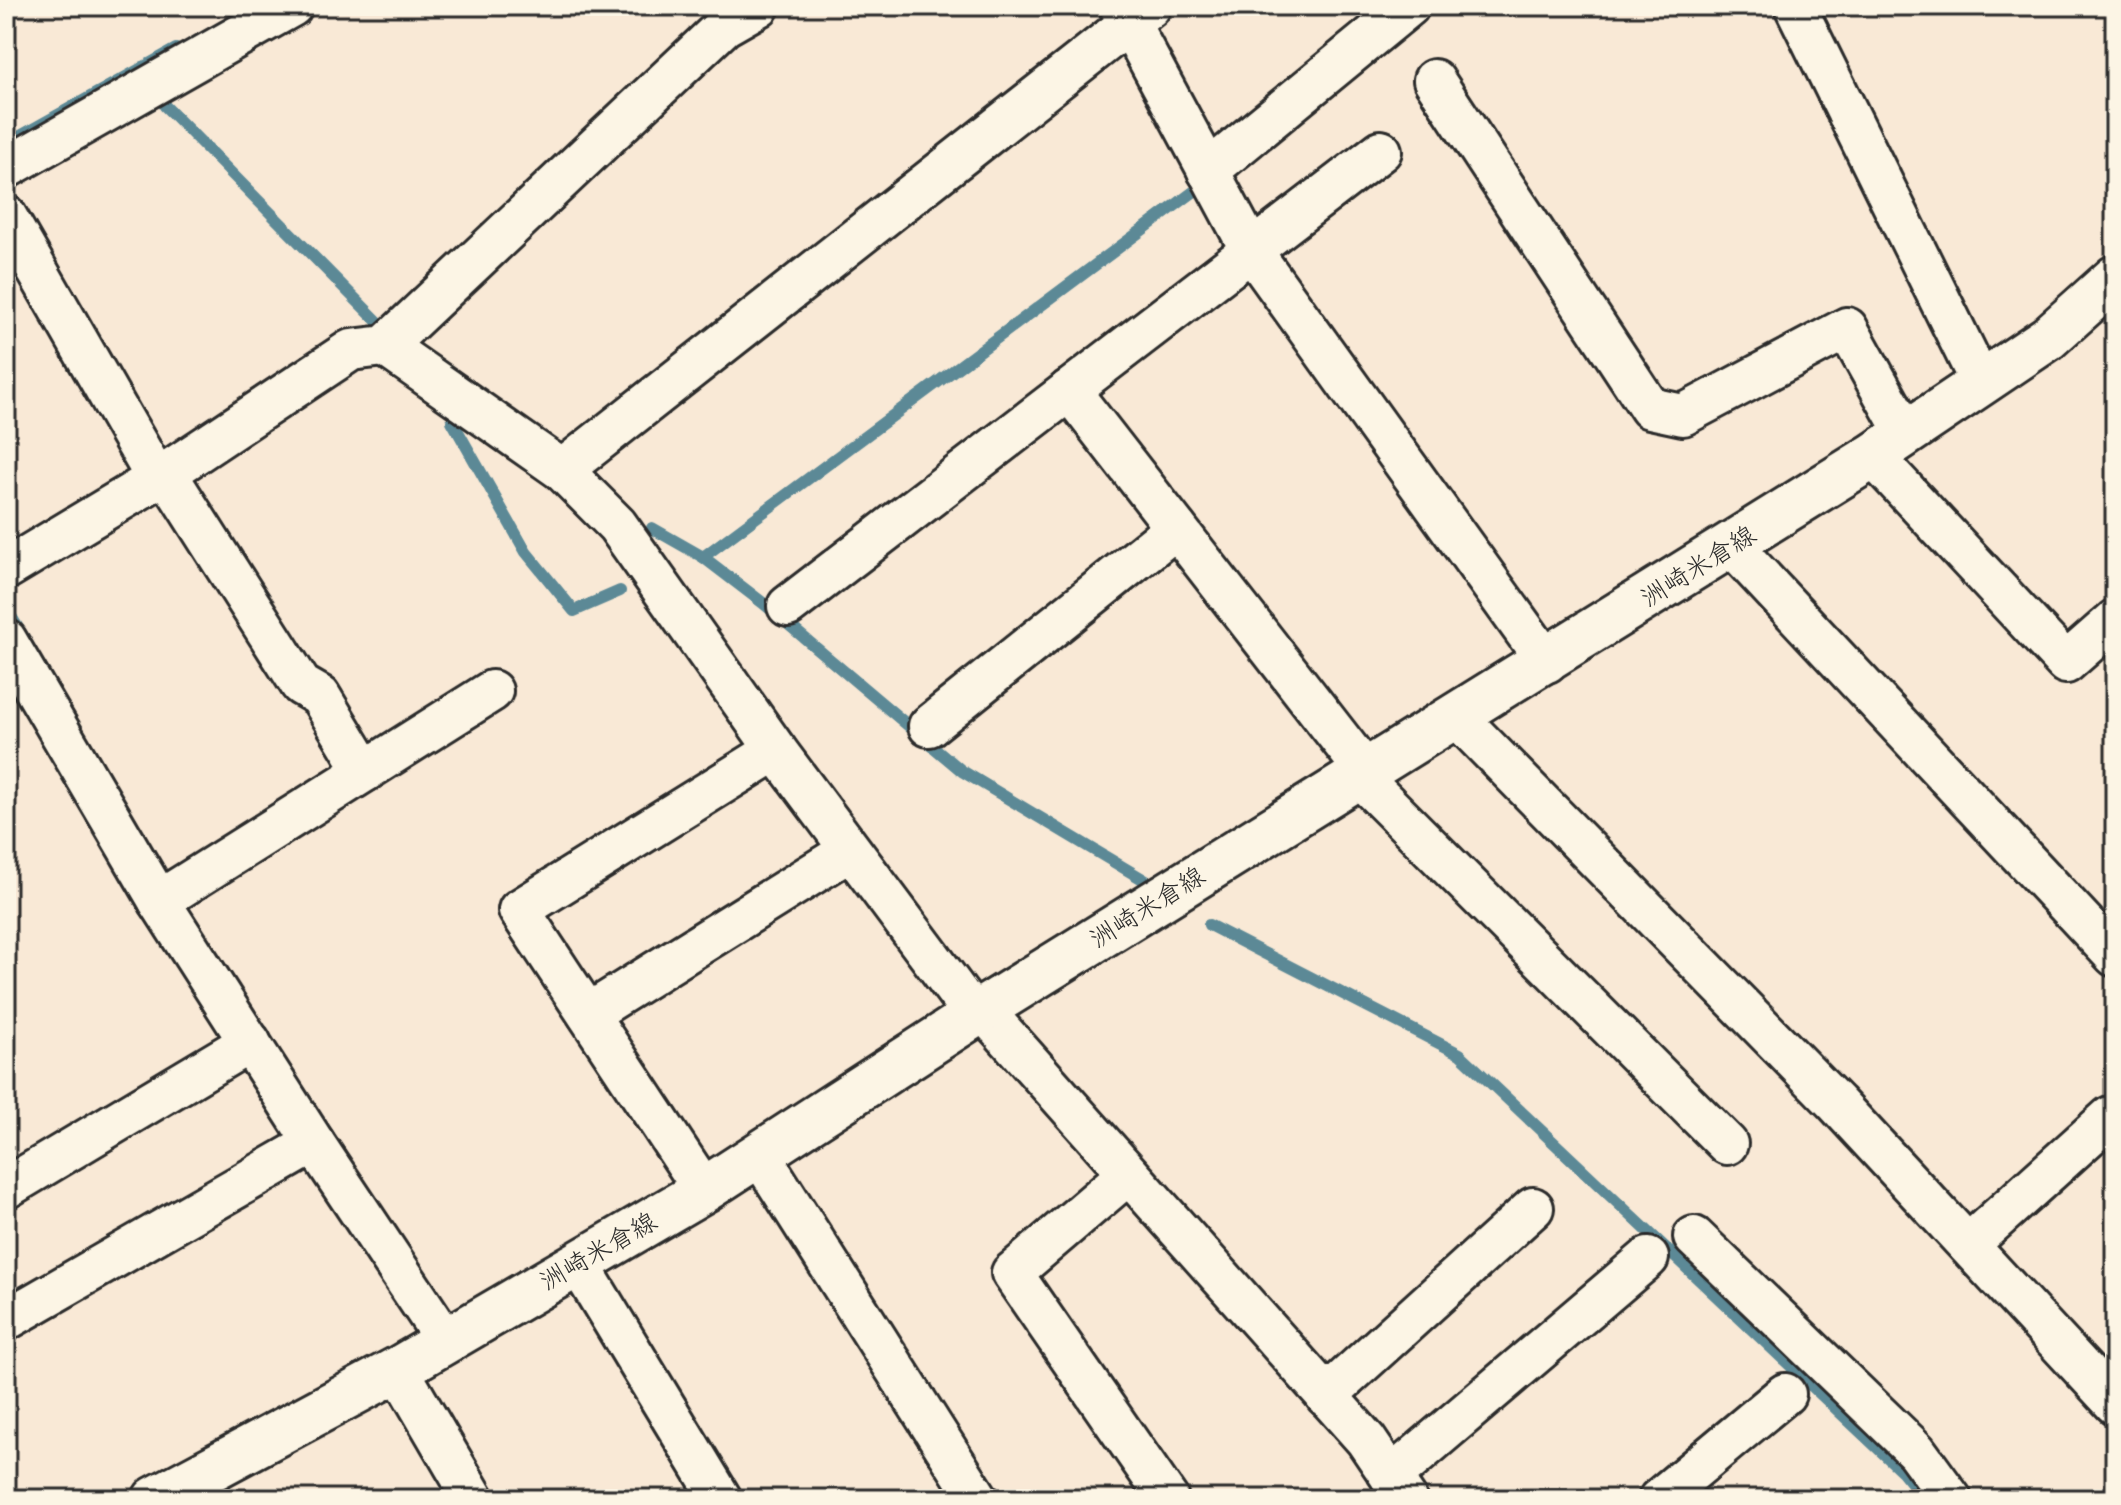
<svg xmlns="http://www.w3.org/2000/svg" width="2121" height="1505" font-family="'Comic Neue','Klee One',sans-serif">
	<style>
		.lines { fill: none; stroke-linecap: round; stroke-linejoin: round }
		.stream { stroke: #5c8996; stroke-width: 12 }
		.street-casing { stroke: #2b2b2b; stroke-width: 46 }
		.secondary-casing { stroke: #2b2b2b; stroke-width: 50 }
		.street { stroke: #fcf5e5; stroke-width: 40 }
		.secondary { stroke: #fcf5e5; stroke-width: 44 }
		.labels { text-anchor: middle; stroke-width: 6; stroke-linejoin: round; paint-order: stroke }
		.street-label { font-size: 26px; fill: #2b2b2b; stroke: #fcf5e5 }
	</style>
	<rect width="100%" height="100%" fill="#f9e9d6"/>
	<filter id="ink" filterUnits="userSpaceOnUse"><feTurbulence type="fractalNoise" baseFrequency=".0125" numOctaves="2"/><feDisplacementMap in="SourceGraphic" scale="16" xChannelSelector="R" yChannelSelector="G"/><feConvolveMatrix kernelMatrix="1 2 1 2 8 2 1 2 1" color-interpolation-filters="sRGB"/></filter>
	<g filter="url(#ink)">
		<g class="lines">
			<g class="stream">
				<polyline points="143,67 165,106 384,328"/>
				<polyline points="6,139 8,143 176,49"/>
				<polyline points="452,421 526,552 574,611 620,591"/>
				<polyline points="652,528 703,557"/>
				<polyline points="6,608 23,636"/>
				<polyline points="1156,887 962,771 763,603 703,557 1200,187"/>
				<polyline points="1209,925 1460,1054 1903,1472 1925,1499"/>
			</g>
			<defs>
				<g id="street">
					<polyline points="1120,6 1251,250 1547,662"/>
					<polyline points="1795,6 1981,383"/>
					<polyline points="1434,80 1650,408 1683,415 1847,328 1906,434"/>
					<polyline points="6,168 292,6"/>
					<polyline points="1208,171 1409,6"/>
					<polyline points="6,216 157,479"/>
					<polyline points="385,346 562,470 617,525 776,750 974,1015"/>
					<polyline points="1069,390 1366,772"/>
					<polyline points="1873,456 2066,663 2115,620"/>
					<polyline points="562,470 1150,7"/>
					<polyline points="166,473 301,685 320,696 365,771"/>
					<polyline points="1731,545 2115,956"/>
					<polyline points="6,569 166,473 351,350 385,346 724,26 759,6"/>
					<polyline points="788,606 1381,151"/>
					<polyline points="6,640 159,901 314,1143 446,1341"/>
					<polyline points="1456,716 1836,1103 2115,1404"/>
					<polyline points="929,726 1176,528"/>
					<polyline points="1359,776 1727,1144"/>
					<polyline points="159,901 492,691"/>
					<polyline points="983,1010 1366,1440 1406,1499"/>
					<polyline points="588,1014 849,851"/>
					<polyline points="759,1154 978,1499"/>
					<polyline points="1128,1174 1012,1273 1168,1499"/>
					<polyline points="6,1188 250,1042"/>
					<polyline points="704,1190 519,910 776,750"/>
					<polyline points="1694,1237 1916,1451 1951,1499"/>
					<polyline points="1968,1245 2110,1117 2115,1123"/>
					<polyline points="578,1263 721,1499"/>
					<polyline points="6,1320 314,1143"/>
					<polyline points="398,1369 474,1499"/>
					<polyline points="1326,1396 1533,1208"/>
					<polyline points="1391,1477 1648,1258"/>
					<polyline points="1659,1499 1785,1394"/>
				</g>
				<polyline id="secondary" points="155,1499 398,1369 704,1190 974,1015 1873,456 2048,338 2115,278"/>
			</defs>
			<use href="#street" class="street-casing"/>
			<use href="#secondary" class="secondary-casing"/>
			<use href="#street" class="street"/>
			<use href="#secondary" class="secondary"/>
		</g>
	</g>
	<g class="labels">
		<g class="street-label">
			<text transform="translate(1698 566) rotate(-32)" y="9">洲崎米倉線</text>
			<text transform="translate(1147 907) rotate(-32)" y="9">洲崎米倉線</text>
			<text transform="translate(598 1251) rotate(-30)" y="9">洲崎米倉線</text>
		</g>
	</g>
	<rect width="2121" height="1505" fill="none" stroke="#fcf5e5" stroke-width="32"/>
	<rect x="16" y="16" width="2089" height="1473" fill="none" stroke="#2b2b2b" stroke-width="3" filter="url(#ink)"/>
</svg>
